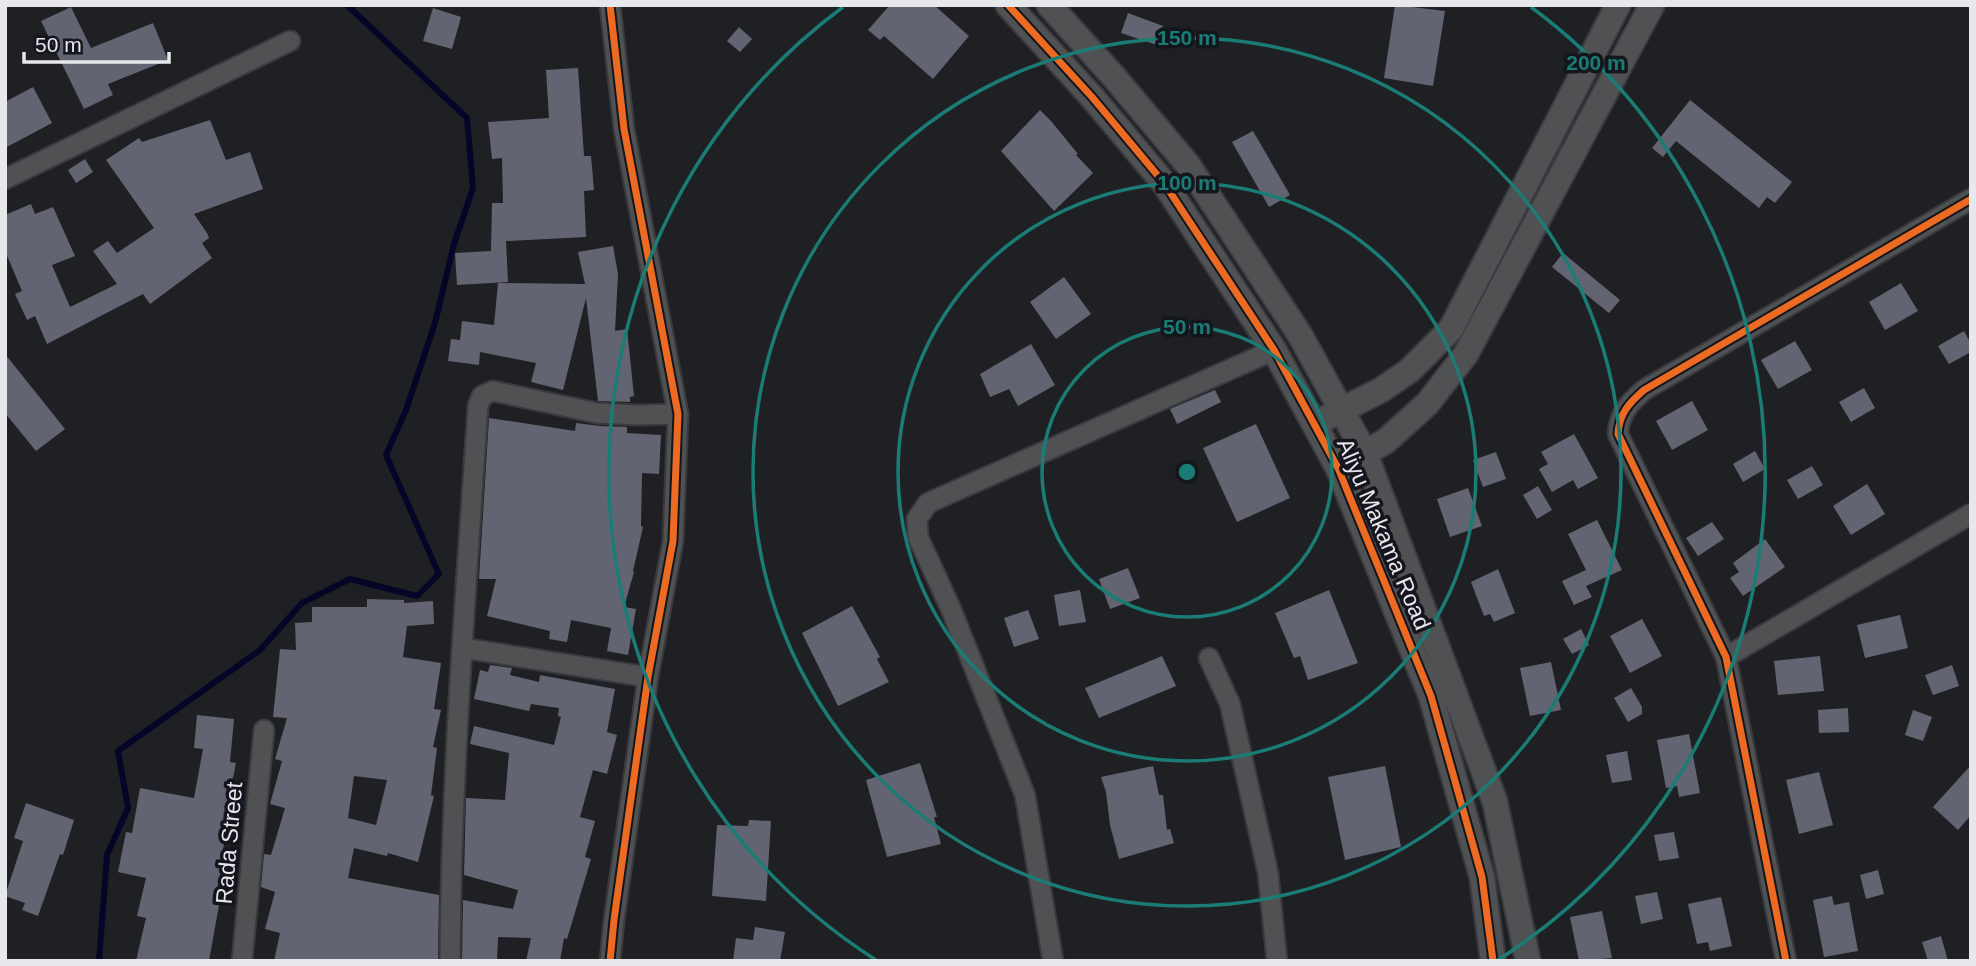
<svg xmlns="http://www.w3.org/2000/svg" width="1976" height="966" font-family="Helvetica,sans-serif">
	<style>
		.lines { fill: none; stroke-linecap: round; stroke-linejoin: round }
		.stream { stroke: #050528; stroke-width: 6 }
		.building { fill: #626571; fill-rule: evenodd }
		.minor-casing { stroke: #393a3d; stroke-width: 23 }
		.tertiary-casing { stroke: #393a3d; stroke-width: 28 }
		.minor { stroke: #505153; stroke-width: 19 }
		.tertiary { stroke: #505153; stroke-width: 24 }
		.cycleway-casing { stroke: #14161d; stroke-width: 11 }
		.cycleway { stroke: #ed6a23; stroke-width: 7 }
		.ring { fill: none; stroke: #1a7c74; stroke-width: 3.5 }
		.labels { text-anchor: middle; stroke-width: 7; stroke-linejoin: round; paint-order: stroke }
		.street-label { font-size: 23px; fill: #e6e8ec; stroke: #14161d }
		.centre { fill: #1a7c74; stroke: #14161d; stroke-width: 3.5 }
		.ring-label { font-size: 21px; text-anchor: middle; font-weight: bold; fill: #1a7c74; stroke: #14161d; stroke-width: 7; stroke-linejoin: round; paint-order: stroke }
	</style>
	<rect width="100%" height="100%" fill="#1f2024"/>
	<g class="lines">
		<polyline class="stream" points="99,961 107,855 128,808 118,751 260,650 302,603 350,579 417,596 439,574 386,455 406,410 435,323 454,244 473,188 467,118 347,5"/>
	</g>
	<g class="building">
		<polygon points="890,5 934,5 969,36 933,79 884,36 880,40 868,30"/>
		<polygon points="1395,5 1445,11 1433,86 1384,78"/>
		<polygon points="71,7 91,48 153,23 168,60 108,84 113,95 84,109 41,21"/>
		<polygon points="433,8 461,17 452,49 423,41"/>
		<polygon points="1128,13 1163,26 1157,45 1121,33"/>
		<polygon points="739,27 752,39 740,52 727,41"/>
		<polygon points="578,68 584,156 591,156 594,190 584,191 586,237 506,241 508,282 457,285 455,253 491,251 492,203 503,203 502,158 492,159 488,122 549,118 546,70"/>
		<polygon points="33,87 52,123 5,148 5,102"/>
		<polygon points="1690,100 1792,182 1775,203 1767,197 1759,208 1676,141 1663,157 1652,148"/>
		<polygon points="1040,110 1051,121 1078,154 1076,155 1093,173 1054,211 1001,151"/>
		<polygon points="210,120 226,160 250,152 263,189 194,214 207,233 209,238 202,243 212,258 150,304 143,294 47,344 35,316 27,320 15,294 22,291 5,251 5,215 31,204 35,214 53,207 75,256 52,265 70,307 117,284 93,251 108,241 117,253 154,228 106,160 139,138 142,142"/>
		<polygon points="1253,131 1290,195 1269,207 1232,142"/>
		<polygon points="85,159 93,172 76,183 68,170"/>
		<polygon points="613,246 618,274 615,331 627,329 634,396 630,397 630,402 598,401 586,298 563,390 531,382 536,363 480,352 479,365 448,361 451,339 460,340 462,321 494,325 498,283 585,284 578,252"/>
		<polygon points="1563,253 1620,300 1609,313 1552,267"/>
		<polygon points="1064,277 1091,314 1056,339 1030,302"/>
		<polygon points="1901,283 1918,311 1885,330 1869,302"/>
		<polygon points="1964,331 1971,344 1971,352 1949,364 1938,346"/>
		<polygon points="1795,341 1812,370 1778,389 1761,360"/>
		<polygon points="1031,344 1055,385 1018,406 1009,389 990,397 980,374"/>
		<polygon points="5,354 65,429 36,451 5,413"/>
		<polygon points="1864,388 1875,408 1851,422 1839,402"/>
		<polygon points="1215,390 1221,402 1177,424 1170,409"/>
		<polygon points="1692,401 1708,430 1672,450 1656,421"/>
		<polygon points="489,418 575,431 576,423 600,426 627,427 627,433 661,435 659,474 642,473 641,526 643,527 633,571 634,572 624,607 636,609 628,655 607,651 611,628 571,620 567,642 549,639 550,631 487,616 496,579 479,579"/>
		<polygon points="1256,424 1290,498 1237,522 1203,448"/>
		<polygon points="1574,434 1598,478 1578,489 1573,480 1552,492 1539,469 1548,464 1541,452"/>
		<polygon points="1755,451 1765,469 1743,482 1733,464"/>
		<polygon points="1496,452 1506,479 1483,487 1473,460"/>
		<polygon points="1812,466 1823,485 1798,499 1787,480"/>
		<polygon points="1867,484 1885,514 1851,535 1833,506"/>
		<polygon points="1538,486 1552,510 1537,519 1523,495"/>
		<polygon points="1468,488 1482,526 1450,537 1437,499"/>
		<polygon points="1597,520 1622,570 1586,586 1592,597 1574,605 1562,581 1586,570 1568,534"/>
		<polygon points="1712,522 1724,539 1698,556 1686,538"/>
		<polygon points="1765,539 1785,567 1743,596 1730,578 1739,572 1733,563"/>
		<polygon points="1128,568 1140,598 1110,609 1099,579"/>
		<polygon points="1498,569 1515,613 1494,622 1490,614 1484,616 1471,582"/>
		<polygon points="1080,590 1086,622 1059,626 1054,595"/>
		<polygon points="1329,590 1358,663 1308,680 1300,656 1294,658 1275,613"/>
		<path d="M367 599 404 600V603L433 601 434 624 407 626 403 657 441 663 434 709 441 710 433 747 437 748 431 795 434 796 418 862 388 853 387 856 354 848 348 878 439 895 438 961H274L280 933 265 929 275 892 261 887 264 854 271 855 285 808 270 804 282 761 275 759 287 718 273 717 280 649 296 650 295 623 312 622V607H367ZM354 776 387 780 376 825 348 818Z"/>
		<polygon points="852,606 880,657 877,659 889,682 838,706 802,633"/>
		<polygon points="1028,610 1039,639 1014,647 1004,618"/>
		<polygon points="1900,615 1908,648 1865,658 1857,625"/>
		<polygon points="1642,619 1662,656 1630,673 1610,636"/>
		<polygon points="1581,629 1589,645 1572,654 1563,639"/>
		<polygon points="1162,656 1176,686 1099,718 1085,688"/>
		<polygon points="1820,656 1824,691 1778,695 1774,661"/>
		<polygon points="1551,662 1561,710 1530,716 1520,668"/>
		<polygon points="490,665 512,668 510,675 539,682 540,675 615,689 607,732 617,735 607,774 593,770 580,817 595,821 585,857 591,859 567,939 564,938 560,961 526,961 531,938 498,937 497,961 462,961 463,900 513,909 518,890 464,875 466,798 505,800 509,753 470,744 474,726 554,745 561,717 558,716 559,708 531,704 529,711 474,699 480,670 488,672"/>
		<polygon points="1952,665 1959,686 1933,695 1925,675"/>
		<polygon points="1631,688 1642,707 1642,714 1628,722 1614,698"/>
		<polygon points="1848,708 1849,732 1819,733 1818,710"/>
		<polygon points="1913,710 1932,717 1923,741 1905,735"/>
		<polygon points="197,715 234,719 230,762 236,763 229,798 233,799 223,849 226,850 217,893 221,894 209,961 136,961 146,918 137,916 146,878 118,872 126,832 132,833 140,788 194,798 203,749 194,748"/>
		<polygon points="1689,734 1700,793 1679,797 1677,786 1666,788 1657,740"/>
		<polygon points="1627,751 1632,780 1612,783 1606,755"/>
		<polygon points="920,763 937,817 934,817 941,844 887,857 866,780"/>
		<polygon points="1971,765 1971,815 1958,830 1933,807"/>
		<polygon points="1153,766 1159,795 1163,795 1167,830 1170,829 1174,843 1119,859 1110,825 1106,792 1101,777"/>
		<polygon points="1385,766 1401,847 1345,860 1328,777"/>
		<polygon points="1819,772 1833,825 1799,834 1786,780"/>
		<polygon points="26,803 74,820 63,855 60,854 38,916 22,910 25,903 5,896 23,841 14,838"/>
		<polygon points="749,820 771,821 766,901 712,896 717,825 748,826"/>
		<polygon points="1674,832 1679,858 1659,861 1654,835"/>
		<polygon points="1878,870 1884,894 1866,899 1860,875"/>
		<polygon points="1657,892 1663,919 1641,924 1635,896"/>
		<polygon points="1832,896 1834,905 1849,902 1858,951 1824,957 1813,900"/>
		<polygon points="1721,897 1732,946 1710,951 1708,942 1697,944 1688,904"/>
		<polygon points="1602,911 1612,958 1579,961 1570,917"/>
		<polygon points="755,927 785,932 780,961 733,961 736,938 753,940"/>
		<polygon points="1941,936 1948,961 1928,961 1922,942"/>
	</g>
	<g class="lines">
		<defs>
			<g id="minor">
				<polyline points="610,5 624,129 678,414 673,541 648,677 614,920 610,961"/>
				<polyline points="5,179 290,41"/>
				<polyline points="463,648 648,677"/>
				<polyline points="1726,657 1971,514"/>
				<polyline points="1209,658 1230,704 1268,873 1277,961"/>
				<polyline points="242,961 264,730"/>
				<path d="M450 961C451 776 466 591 478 406L482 396 493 391 597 413 636 415 678 414"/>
				<polyline points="1053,961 1025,795 951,609 918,537 917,519 928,503 1274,350"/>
				<path d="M1786 961 1726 657 1618 434C1619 414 1629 403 1644 390L1971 199"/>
			</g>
			<g id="tertiary">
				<polyline points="1008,5 1092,97 1164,183 1274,350 1338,468 1431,696 1482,877 1493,961"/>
				<polyline points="1049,5 1114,77 1188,165 1300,335 1365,453 1495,802 1528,961"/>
				<polyline points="1328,417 1381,390 1409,371 1451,329 1618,5"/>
				<polyline points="1351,461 1386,441 1427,404 1466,354 1652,5"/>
			</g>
		</defs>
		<use href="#minor" class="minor-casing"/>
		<use href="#tertiary" class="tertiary-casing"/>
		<use href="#minor" class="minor"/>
		<use href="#tertiary" class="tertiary"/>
		<defs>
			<g id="cycleway">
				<polyline points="610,5 624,129 678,414 673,541 648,677 614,920 610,961"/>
				<polyline points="1008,5 1092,97 1164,183 1274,350 1338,468 1431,696 1482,877 1493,961"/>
				<path d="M1786 961 1726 657 1618 434C1619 414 1629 403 1644 390L1971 199"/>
			</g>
		</defs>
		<use href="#cycleway" class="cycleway-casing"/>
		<use href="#cycleway" class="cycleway"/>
	</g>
	<g class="ring">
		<circle cx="1187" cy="472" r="145"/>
		<circle cx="1187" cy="472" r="289"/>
		<circle cx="1187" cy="472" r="434"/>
		<path d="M876 960A579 579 0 0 1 843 7M1531 7A579 579 0 0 1 1498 960"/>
	</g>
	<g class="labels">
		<g class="street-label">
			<text transform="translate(1384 534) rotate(67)" y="8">Aliyu Makama Road</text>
			<text transform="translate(229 843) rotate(-85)" y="8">Rada Street</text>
		</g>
	</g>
	<circle cx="1187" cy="472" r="10" class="centre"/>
	<g class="ring-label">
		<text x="1187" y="45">150 m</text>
		<text x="1596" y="70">200 m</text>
		<text x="1187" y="190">100 m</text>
		<text x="1187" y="334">50 m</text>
	</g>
	<rect width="1976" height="966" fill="none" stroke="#e6e8ec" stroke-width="14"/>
	<path d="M24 52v10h145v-10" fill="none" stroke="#e6e8ec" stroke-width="3.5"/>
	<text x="35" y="52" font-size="21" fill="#e6e8ec" stroke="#14161d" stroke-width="5" paint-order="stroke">50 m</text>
</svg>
